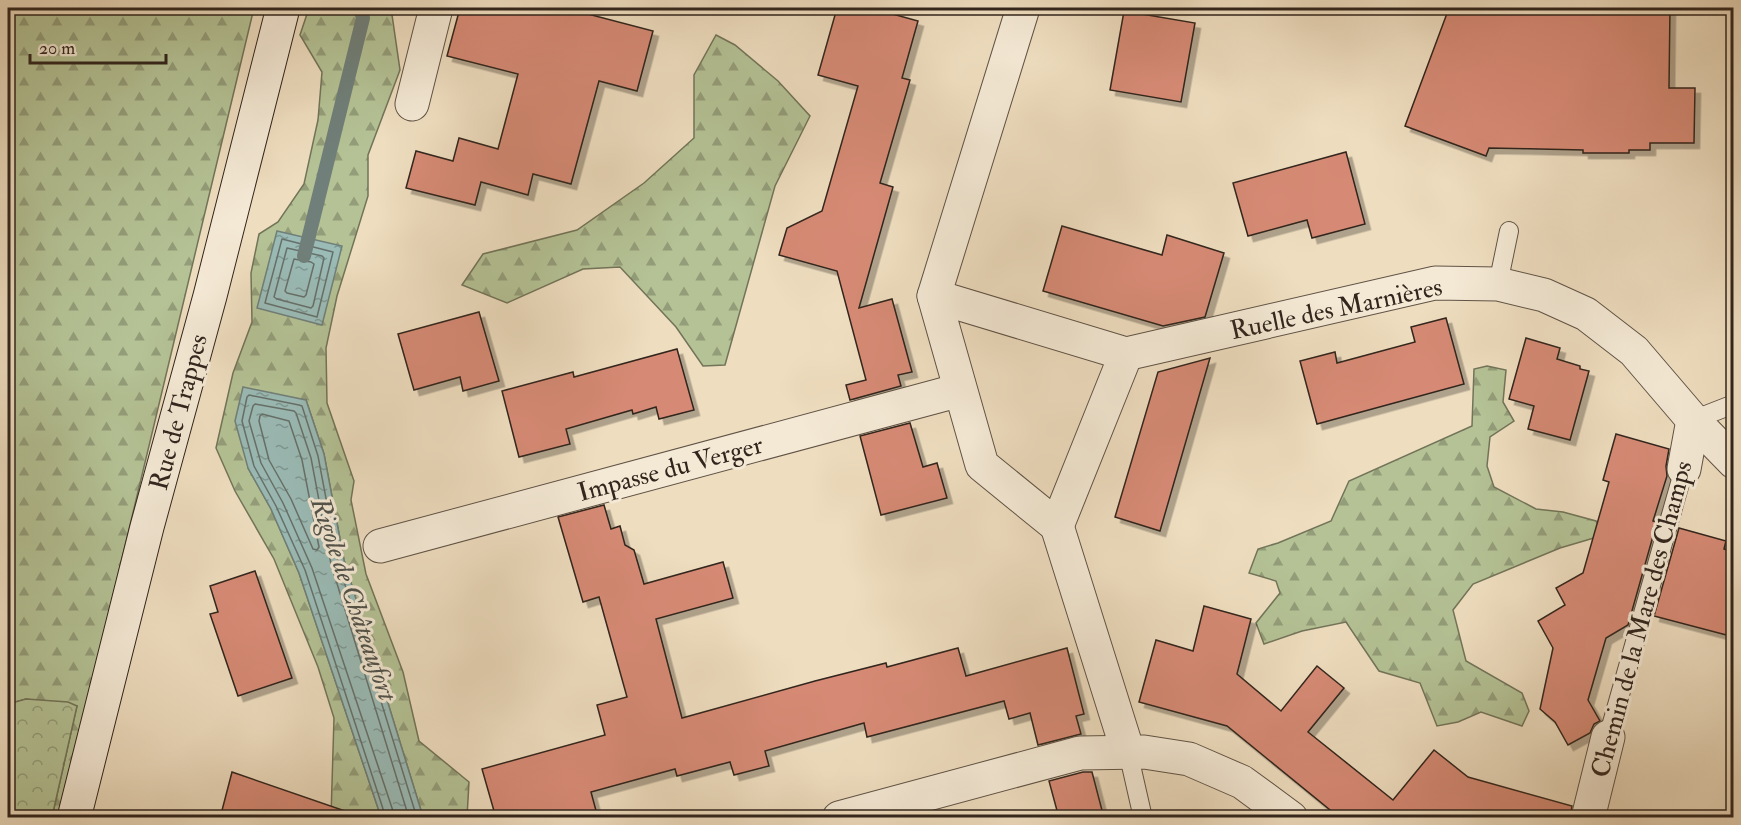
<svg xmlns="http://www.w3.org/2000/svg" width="1741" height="825" font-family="'IM FELL Double Pica',serif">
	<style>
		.forest { fill: url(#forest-firs); stroke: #727459; stroke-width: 1.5 }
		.park { fill: url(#park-crowns); stroke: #727459; stroke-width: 1.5 }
		.water { fill: url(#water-ripples); stroke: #707f79; stroke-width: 1.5 }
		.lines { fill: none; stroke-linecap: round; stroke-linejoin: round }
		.shore { stroke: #66706a; stroke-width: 1.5 }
		.stream { stroke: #707f79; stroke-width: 14 }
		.building { fill: #d68a74; stroke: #31251d; stroke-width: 1.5; filter: url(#shadow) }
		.lane-casing { stroke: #605346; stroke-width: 20 }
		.street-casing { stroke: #605346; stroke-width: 35 }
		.secondary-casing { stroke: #31251d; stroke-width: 35 }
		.lane { stroke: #f4e9d5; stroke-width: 18 }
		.street { stroke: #f4e9d5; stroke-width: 33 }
		.secondary { stroke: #f4e9d5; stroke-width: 33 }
		.labels { text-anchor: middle; stroke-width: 6; stroke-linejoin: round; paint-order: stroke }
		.street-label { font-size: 26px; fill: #31251d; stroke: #f4e9d5 }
		.water-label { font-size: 27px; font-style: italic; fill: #50524b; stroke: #f4e9d5 }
	</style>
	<defs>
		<pattern id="forest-firs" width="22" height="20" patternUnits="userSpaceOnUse" patternTransform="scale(1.5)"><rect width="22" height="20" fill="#b4c295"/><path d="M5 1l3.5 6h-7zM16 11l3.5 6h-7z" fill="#939d79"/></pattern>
		<pattern id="park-crowns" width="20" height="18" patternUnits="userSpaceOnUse" patternTransform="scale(1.5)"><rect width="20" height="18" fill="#b4c295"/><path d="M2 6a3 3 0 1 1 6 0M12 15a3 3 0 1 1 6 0" fill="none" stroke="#939d79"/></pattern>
		<pattern id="water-ripples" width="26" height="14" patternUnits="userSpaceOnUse" patternTransform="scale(1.5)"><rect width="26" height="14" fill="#9abbb6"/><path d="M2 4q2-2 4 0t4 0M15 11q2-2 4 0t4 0" fill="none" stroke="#7e9893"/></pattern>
		<filter id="shadow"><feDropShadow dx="5.5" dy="5.5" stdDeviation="0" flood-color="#0004"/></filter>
	</defs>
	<rect width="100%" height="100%" fill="#eeddbf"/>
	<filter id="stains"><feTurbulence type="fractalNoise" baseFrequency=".00333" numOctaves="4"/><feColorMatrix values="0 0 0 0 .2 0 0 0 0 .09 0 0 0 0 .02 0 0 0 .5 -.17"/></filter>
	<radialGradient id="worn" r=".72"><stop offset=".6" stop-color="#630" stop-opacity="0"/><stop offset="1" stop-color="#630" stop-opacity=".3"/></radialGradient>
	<g class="forest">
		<polygon points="8,8 254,8 60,817 52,817 77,706 26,699 8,704"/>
		<polygon points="309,8 391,8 400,70 368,155 368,196 337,296 326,348 327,403 354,481 351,500 366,574 403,672 419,741 469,782 467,817 423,817 344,560 324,454 306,400 248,468 271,509 299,573 381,817 331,817 334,718 318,667 274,559 235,491 216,448 233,373 252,322 251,273 259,234 278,222 304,184 318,120 322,72 300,35"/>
		<polygon points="716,35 735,45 778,81 810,116 775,186 725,365 703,366 676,327 620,267 583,269 507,303 462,285 483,254 577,230 644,183 694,138 694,75"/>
		<polygon points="1487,366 1506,370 1503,402 1514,421 1490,437 1487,466 1494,487 1536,509 1563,512 1596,521 1604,535 1560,548 1473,584 1453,610 1466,661 1522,693 1529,711 1522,726 1481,712 1458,722 1437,726 1420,683 1379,671 1346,622 1302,631 1264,644 1256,623 1280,593 1276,581 1249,573 1258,549 1278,543 1331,521 1349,481 1472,426 1474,369"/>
	</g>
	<polygon class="park" points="26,699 68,702 77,706 52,817 8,817 8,704"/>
	<g class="water">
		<polygon points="277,231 342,246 322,325 257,308"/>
		<polygon points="243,387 306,400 324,454 344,560 423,817 381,817 299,573 271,509 248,468 235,421"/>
	</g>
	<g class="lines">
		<g class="shore">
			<polygon points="282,239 333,252 317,317 265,303"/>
			<polygon points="287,248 322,256 324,258 313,306 311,308 277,299 274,297"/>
			<polygon points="294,259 311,262 314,264 306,295 304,297 287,293 285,291"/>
			<polygon points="262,414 289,421 302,460 319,547 317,550 313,549 291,499 269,460 259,421 260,416"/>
			<polyline points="386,818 305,570 276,506 254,466 242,421 247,397 249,395 299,405 302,406 318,456 338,562 417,818"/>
			<polyline points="393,818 393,811 312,568 283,503 261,463 249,421 253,406 255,404 294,411 296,413 311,458 331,564 409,818"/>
		</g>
		<polyline class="stream" points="304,256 363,18 360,8"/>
	</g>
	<g class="building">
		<polygon points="460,8 565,8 653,31 637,91 599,81 571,184 533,174 528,195 481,182 475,205 406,188 416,151 453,161 459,138 498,149 518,74 447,56"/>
		<polygon points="837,8 871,8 918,21 902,78 910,80 880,183 893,187 859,308 892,299 912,372 898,375 901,386 850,400 846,385 866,380 837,271 779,255 787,228 822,211 858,86 818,75"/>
		<polygon points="1449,8 1670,8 1669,88 1695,88 1694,143 1650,143 1650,150 1629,150 1629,153 1583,153 1583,150 1489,148 1486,156 1405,126"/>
		<polygon points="1124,11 1195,23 1181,102 1110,90"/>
		<polygon points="1346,152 1365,224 1312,238 1307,220 1248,236 1233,183"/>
		<polygon points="1062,226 1162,255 1167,235 1224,253 1205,317 1163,326 1043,291"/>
		<polygon points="479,312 499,381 463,391 460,377 414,390 398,334"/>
		<polygon points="1446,318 1464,384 1317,424 1300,361 1335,352 1337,363 1415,342 1411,327"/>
		<polygon points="1526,338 1560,348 1557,359 1580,366 1580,369 1589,371 1570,440 1528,429 1534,406 1509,399"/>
		<polygon points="677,349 694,410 659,419 656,407 633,414 632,410 566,429 570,444 519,457 502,391 573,372 574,377"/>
		<polygon points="1210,358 1160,531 1115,517 1158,372"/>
		<polygon points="910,423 923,467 937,463 947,498 881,515 860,436"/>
		<polygon points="1616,434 1669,449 1666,466 1667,476 1653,521 1657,522 1628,625 1606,638 1588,700 1600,721 1594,724 1590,733 1568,745 1555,722 1540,709 1553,648 1538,621 1565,605 1556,588 1583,573 1609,482 1603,480"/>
		<polygon points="604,505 611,529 620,526 625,545 634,550 644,584 723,562 733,598 656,619 682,718 815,681 886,663 887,667 958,648 966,676 1067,648 1084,714 1076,716 1081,734 1038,745 1030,713 1009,719 1004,701 867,737 864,723 765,751 769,766 734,775 730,762 677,776 675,769 591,792 598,818 496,818 482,769 605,735 597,705 627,697 599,597 583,602 558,517"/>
		<polygon points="1679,528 1726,541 1724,549 1734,552 1734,637 1654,616"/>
		<polygon points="255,571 292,678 238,696 210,614 218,612 210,586"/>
		<polygon points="1204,606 1251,619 1237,674 1281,711 1317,666 1344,688 1308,732 1393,800 1434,750 1468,777 1572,806 1570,818 1340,818 1227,726 1139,702 1156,640 1193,651"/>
		<polygon points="232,772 348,812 347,818 220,818"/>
		<polygon points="1083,772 1092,772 1104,818 1059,818 1049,781"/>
	</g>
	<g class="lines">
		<defs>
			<g id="lane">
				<polyline points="1498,284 1509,231"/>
				<polyline points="1693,420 1734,404"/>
				<polyline points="1608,737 1684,469"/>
				<polyline points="1128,752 1143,818"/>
			</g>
			<g id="street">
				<polyline points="412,104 436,8"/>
				<polyline points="934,296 1023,8"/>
				<polyline points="1126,354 1057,526 982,465 934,296 1126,354 1435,283 1498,284 1544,295 1586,314 1634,351 1693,420 1734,462"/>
				<polyline points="1684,469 1693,420"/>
				<polyline points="1057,526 1128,752"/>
				<polyline points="380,546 960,390"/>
				<polyline points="839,818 1080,753 1144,752 1189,759 1242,782 1291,818"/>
				<polyline points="1588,818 1608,737"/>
			</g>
			<polyline id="secondary" points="74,818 147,527 210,296 283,8"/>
		</defs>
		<use href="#lane" class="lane-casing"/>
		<use href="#street" class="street-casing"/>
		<use href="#secondary" class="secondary-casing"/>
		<use href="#lane" class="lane"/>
		<use href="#street" class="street"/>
		<use href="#secondary" class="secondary"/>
	</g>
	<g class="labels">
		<g class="street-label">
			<text transform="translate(1336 308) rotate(-12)" y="9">Ruelle des Marnières</text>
			<text transform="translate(178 412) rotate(-75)" y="9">Rue de Trappes</text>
			<text transform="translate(670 468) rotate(-15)" y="9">Impasse du Verger</text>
			<text transform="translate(1641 619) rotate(-75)" y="9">Chemin de la Mare des Champs</text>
		</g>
		<g class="water-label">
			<text transform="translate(354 599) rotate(71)" y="9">Rigole de Châteaufort</text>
		</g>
	</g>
	<rect width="1741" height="825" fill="none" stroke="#eeddbf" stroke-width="30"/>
	<rect x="9" y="9" width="1723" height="807" fill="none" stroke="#31251d" stroke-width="3"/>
	<rect x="15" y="15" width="1711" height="795" fill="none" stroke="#31251d" stroke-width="1.5"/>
	<path d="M30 54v9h136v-9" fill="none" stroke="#31251d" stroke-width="3"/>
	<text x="39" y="54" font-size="18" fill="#31251d" stroke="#f4e9d5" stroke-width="4.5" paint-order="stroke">20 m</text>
	<rect width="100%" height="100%" filter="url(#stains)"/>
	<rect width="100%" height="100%" fill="url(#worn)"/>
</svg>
